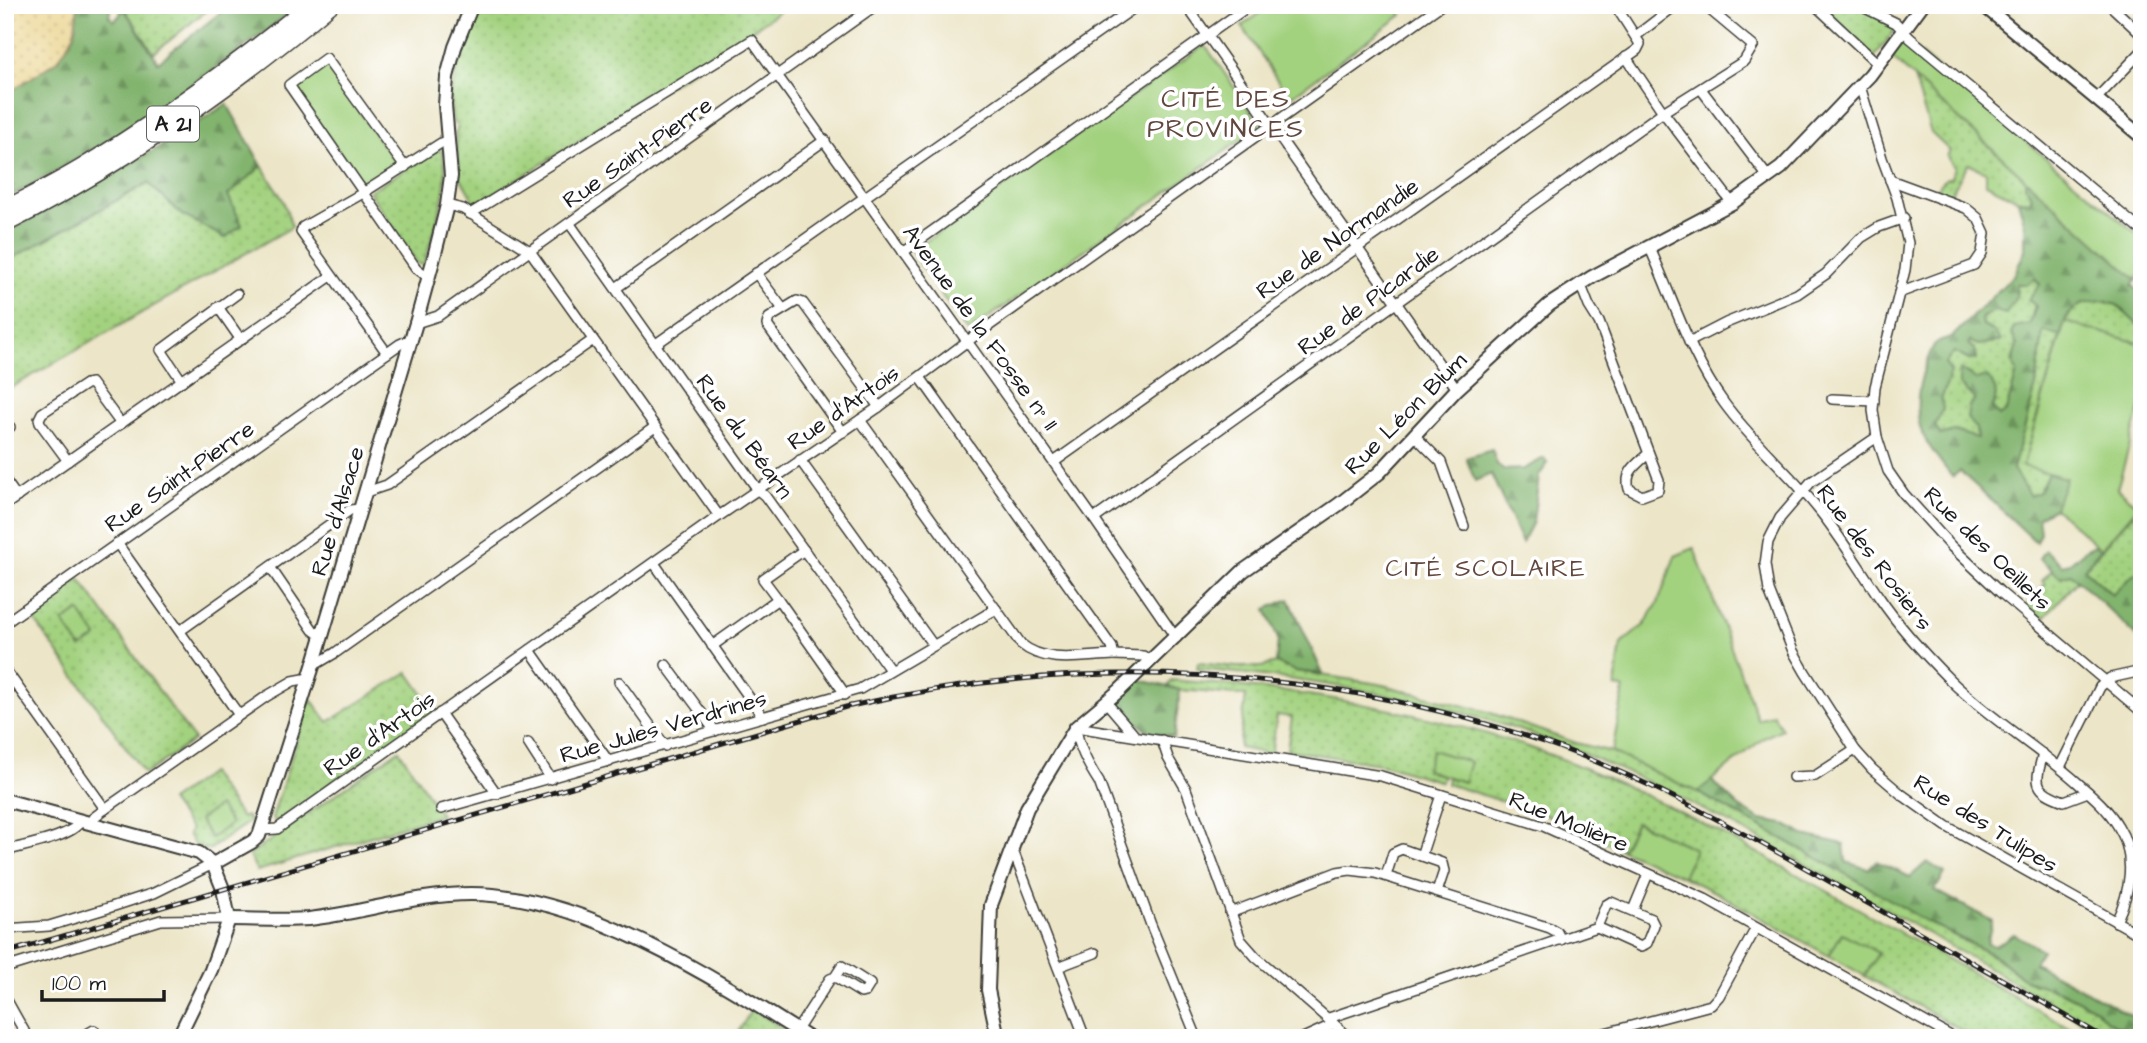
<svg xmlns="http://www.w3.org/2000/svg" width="2147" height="1043" font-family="'Architects Daughter',sans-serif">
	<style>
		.grass { fill: url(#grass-dots); stroke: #60774e; stroke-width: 2 }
		.forest { fill: url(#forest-firs); stroke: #4f6845; stroke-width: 2; fill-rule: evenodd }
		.sand { fill: url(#sand-dots); stroke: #857b5d; stroke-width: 2 }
		.green { fill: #a3d27f; stroke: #60774e; stroke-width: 2 }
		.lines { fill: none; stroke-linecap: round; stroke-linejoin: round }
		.street-casing { stroke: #3b3a36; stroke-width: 12 }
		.secondary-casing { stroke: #3b3a36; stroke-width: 16 }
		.highway-casing { stroke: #3b3a36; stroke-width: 19 }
		.street { stroke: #fff; stroke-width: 9 }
		.secondary { stroke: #fff; stroke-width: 12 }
		.highway { stroke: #fff; stroke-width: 16 }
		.rail-casing { stroke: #1c1c1c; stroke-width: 5 }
		.rail { stroke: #fff; stroke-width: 2.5; stroke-dasharray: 8; stroke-linecap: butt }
		.labels { text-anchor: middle; stroke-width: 7; stroke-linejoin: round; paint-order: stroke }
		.shield { fill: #fff; stroke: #606060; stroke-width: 2 }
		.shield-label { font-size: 21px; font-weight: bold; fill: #1c1c1c }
		.street-label { font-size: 23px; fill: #1c1c1c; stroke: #fff }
		.neighbourhood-label { font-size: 24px; letter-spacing: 2px; fill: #61473e; stroke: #fff }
		.quarter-label { font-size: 26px; letter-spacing: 2px; fill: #61473e; stroke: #fff }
	</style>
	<defs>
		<pattern id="grass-dots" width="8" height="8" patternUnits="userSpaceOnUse" patternTransform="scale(1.75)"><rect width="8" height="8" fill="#a3d27f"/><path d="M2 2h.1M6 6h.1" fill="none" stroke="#8cb46d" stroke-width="1.8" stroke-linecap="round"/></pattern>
		<pattern id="forest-firs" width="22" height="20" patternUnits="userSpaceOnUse" patternTransform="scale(1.75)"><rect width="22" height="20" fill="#82b46e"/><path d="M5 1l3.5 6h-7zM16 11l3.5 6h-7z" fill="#6a925a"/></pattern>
		<pattern id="sand-dots" width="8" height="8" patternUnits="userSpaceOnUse" patternTransform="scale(1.75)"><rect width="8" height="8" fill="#eeda9e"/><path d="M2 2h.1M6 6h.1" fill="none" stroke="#ccba88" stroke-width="1.8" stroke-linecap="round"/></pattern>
	</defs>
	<rect width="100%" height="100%" fill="#fff"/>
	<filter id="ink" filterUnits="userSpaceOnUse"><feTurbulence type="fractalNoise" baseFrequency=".0143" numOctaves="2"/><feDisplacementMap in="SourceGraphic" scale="14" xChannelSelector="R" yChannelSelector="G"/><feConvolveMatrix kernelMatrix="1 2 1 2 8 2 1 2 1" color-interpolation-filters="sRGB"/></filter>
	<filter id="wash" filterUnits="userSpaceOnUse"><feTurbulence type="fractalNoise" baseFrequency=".00686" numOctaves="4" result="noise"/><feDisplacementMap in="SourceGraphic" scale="28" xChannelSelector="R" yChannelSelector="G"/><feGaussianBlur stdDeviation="1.57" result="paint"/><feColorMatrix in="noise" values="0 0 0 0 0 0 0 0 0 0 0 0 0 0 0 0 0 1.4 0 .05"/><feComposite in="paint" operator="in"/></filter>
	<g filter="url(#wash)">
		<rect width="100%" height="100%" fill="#ece5c7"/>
		<g class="grass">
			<polygon points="122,5 213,5 154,53"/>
			<polygon points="480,5 788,5 697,68 476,205 460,177 455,134 458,127 453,122 450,96 462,48"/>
			<polygon points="1815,5 1859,5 1898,26 1873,59"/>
			<polygon points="1914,78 2025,179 2025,185 2032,195 2030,201 2018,200 1986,184 1986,172 1968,164 1949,196 1934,191 1947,178 1950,179 1955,168 1947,156 1950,151 1931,133"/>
			<path d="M440 149C456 177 432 234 424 264H418L369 191Z"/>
			<polygon points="262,166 283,200 292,227 5,391 5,262 148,183 182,215 227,195"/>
			<polygon points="2034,278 2040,284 2030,324 2014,327 2017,345 2012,362 2017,372 2006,411 1999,416 1992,408 1996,402 1970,374 1960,370 1959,384 1975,399 1977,439 1954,431 1940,435 1935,425 1943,409 1941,400 1951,373 1945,364 1954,352 1969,360 1976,360 1975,349 1968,344 1970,341 1978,345 2000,341 1993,331 1983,326 1982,317 2016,297 2017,284"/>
			<path d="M2102 301 2117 305 2142 329V344L2065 322C2070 305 2087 303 2102 301Z"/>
			<polygon points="2043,331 2060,336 2023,465 2048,473 2039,492 2030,497 2012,469 2036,386"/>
			<polygon points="2133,514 2142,522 2142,578 2135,574 2113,595 2084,569"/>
			<polygon points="2052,570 2060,577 2071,574 2078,580 2043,619 2026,606 2045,584 2042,581"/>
			<polygon points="80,579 194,740 145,774 30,614"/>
			<path d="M1198 663 1236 667H1261L1276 663 1295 671 1379 684 1488 712 1576 743 1612 752 1697 792 1857 880 1926 921 1997 958 2025 980 2062 992 2096 1009 2107 1021 2138 1038H2113C2018 984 1923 930 1828 877 1726 820 1624 764 1513 728 1410 694 1304 679 1197 669Z"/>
			<polygon points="408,672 435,711 279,821 275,821 272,818 310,698 328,722"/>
			<path d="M1171 680C1303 690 1434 711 1559 758 1655 795 1744 845 1834 895 1918 943 2003 990 2088 1038H1976L1865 976 1878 953 1842 933 1829 956 1715 892 1683 877 1695 849 1636 822 1622 850 1546 815 1447 784 1448 777 1464 782 1426 770 1443 776 1441 782 1386 765 1287 750 1292 717 1277 715 1271 754 1239 748 1246 696 1180 690 1168 686Z"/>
			<polygon points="399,750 441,815 257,871 249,855"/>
			<polygon points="210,773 242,818 246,816 250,821 209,850 195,846 188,834 191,830 170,801"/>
			<polygon points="752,1009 800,1038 738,1038 737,1034"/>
		</g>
		<g class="forest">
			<path d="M78 5H111L109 16 114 21 120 15 122 5 158 62 230 5H299C207 78 110 145 5 199V95L58 60 74 35Z"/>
			<polygon points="227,104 262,166 228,195 242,225 225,238 182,215 148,183 5,262 5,233 153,151"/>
			<path d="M2025 179 2137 280 2132 285 2142 295V329L2117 305 2102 301 2082 304 2067 315 2060 336 2043 331 2036 386 2013 469 2030 496 2039 492 2048 473 2067 478 2055 508 2038 517 2040 533 2036 542 1960 471 1952 477C1943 464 1925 444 1921 430 1912 401 1922 368 1935 343L1951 338 2015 274 2025 250V226L2018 200 2030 201 2032 196 2025 185ZM2035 278 2040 284 2028 300 2036 306 2030 324 2014 327 2011 333 2017 345 2012 362 2017 372 2006 411 1999 416 1992 408C1998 396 1997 387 1987 377L1976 380 1970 374 1960 370 1959 384 1975 399 1969 406 1967 417 1976 429 1977 438 1954 431 1940 435 1935 425 1943 409 1941 400 1951 372 1945 364 1954 352 1969 360H1976L1975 349 1968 344 1970 341 1978 345 2001 341 1993 331 1983 326 1982 317 1994 311 2006 314 2016 297 2017 284H2027Z"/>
			<polygon points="1492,450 1497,464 1503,470 1524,469 1544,458 1548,463 1539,476 1533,522 1522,543 1491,474 1475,481 1466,458"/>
			<polygon points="2095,545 2101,549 2084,569 2112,595 2135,573 2142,578 2142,641 2071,574 2060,577 2039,558 2045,550 2062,565 2070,563 2085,550"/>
			<polygon points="1289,599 1323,674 1295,671 1276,663 1278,639 1266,609"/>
			<polygon points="1137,679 1180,690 1174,737 1149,732 1121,710 1120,696"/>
			<polygon points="1711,780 1738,806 1760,820 1784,824 1804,835 1844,844 1846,862 1868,869 1876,861 1910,877 1927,862 1945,873 1935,890 1992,921 1987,944 1995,946 2014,934 2042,950 2034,963 2142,1021 2142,1038 2107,1021 2096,1009 2062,992 2025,980 1997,957 1926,921 1857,880 1697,792"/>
		</g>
		<polygon class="sand" points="5,5 78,5 74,35 58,60 5,95"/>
		<g class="green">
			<polygon points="1271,5 1395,5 1402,15 1289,98 1242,26"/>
			<polygon points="1904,40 2142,238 2142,274 2137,280 1891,57"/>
			<polygon points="1205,45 1261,126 968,332 911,252"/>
			<polygon points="326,64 397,165 365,185 361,183 293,88 294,84 323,65"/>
			<polygon points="2065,322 2142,344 2142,402 2117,489 2139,506 2101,549 2055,508 2066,478 2023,466"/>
			<polygon points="1694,548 1758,720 1773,714 1782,729 1765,737 1697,792 1612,752 1624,689 1615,687 1621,644 1644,625 1658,603 1675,556"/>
			<polygon points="79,611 97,637 81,648 63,622"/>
			<polygon points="1432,750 1470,762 1464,782 1426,770"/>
			<polygon points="219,806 231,824 211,838 199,820"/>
			<polygon points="1636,822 1695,849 1683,877 1622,850"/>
			<polygon points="1842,933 1878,953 1865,976 1829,956"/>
		</g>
	</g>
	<g filter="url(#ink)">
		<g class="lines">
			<defs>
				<g id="street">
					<polyline points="1186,5 1457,389"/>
					<polyline points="1815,5 1878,64"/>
					<polyline points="1859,5 1896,23 1910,38 2142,231"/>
					<polyline points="2110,5 2142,35"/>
					<polyline points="1637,35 1676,5"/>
					<polyline points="1626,57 1663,112 1732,203"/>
					<polyline points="1860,86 1882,158 1897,198 1908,243 1905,270 1875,387 1873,410 1877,437 1888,471 1904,494 1952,547 2000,592 2142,712"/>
					<polyline points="1701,89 1768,177"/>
					<polyline points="2096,99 2142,51"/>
					<polyline points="405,167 326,58 289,85 416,268 428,277"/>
					<polyline points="1890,180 1966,208 1978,218 1985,233 1982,253 1974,265 1899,293"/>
					<polyline points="447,205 463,209 530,251 719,516"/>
					<polyline points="470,214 752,40 1094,519 1176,638"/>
					<polyline points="570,224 758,490 765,496 890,670"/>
					<path d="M1649 246C1673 299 1690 356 1724 403 1752 442 1789 472 1819 510 1841 537 1859 568 1879 597 1900 628 1925 655 1951 681 1990 719 2038 747 2079 784 2094 797 2108 809 2118 826 2137 856 2130 893 2116 922"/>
					<polyline points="903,252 1250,5"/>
					<polyline points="756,273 783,309"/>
					<path d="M1580 283 1589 306 1599 322 1659 480 1658 490 1642 496 1629 489C1624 472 1636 465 1648 454"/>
					<polyline points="2140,287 2142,285"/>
					<polyline points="616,288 825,140"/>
					<polyline points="218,307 241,340"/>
					<polyline points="416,323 438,316 876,5"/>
					<polyline points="1689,342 1726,323 1797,294 1826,274 1861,238 1879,227 1904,218"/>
					<polyline points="656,344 1138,5"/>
					<polyline points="387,353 301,232 303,227 363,193 441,143 449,141"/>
					<polyline points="920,377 1112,647 1114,655 1143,656 1150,661"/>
					<polyline points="182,381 161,350 237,294"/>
					<polyline points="1832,399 1874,401"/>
					<path d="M860 420 1021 644C1046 665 1083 656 1114 655"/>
					<polyline points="5,431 10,427"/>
					<polyline points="843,432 767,325 769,318 797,301 803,303 879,407"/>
					<polyline points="1415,436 1441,462 1464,526"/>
					<polyline points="1877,437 1811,482 1780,518 1768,542 1765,564 1769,591 1793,651 1805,672 1855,750 1872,769 1901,794 1946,826 2142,936"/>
					<polyline points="800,460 933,645"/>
					<polyline points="68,461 40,423 39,419 42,413 86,384 91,383 121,424"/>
					<polyline points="1054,462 1637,50 1640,44 1615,5"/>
					<polyline points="5,480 17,497"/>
					<polyline points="365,490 369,491 387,485 593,340"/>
					<polyline points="5,505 331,276"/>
					<polyline points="1094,519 1663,112 1744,61 1753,46 1704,5"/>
					<polyline points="117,543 239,715"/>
					<polyline points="654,563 763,717"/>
					<polyline points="270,567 313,630 321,636"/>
					<polyline points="778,599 763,579 804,550"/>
					<polyline points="5,623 400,344 411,339"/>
					<polyline points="181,630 350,510 360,509"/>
					<polyline points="712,646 778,599 843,691 844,695"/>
					<polyline points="530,650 609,762"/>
					<polyline points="666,665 715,731"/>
					<polyline points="313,666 335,653 655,427"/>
					<polyline points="5,669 105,809"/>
					<polyline points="619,682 665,746"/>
					<polyline points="1106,702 1135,736"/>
					<polyline points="440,713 497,794"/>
					<polyline points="1162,740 1168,758 1186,789 1241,940 1256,957 1350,1038"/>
					<polyline points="528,743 551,779"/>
					<path d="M2043 754C2035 783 2033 790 2064 801L2088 792"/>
					<polyline points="2060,767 2100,687 2110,678 2142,671"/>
					<polyline points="1793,777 1815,776 1855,750"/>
					<polyline points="441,809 860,689 996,609"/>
					<polyline points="91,823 93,818 105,809 267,696 293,681 309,678"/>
					<polyline points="262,830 277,829 719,516 879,407 969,340 1441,5"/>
					<polyline points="1012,848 1085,1038"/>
					<path d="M5 851C25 845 71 838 82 820"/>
					<polyline points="1421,856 1441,795"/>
					<polyline points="1386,876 1393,853 1402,849 1442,863 1444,871 1437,892"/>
					<polygon points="1611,902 1651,919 1654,925 1647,943 1641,947 1597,927 1606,905"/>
					<polyline points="1633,910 1648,874"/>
					<polyline points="1230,913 1337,872 1350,870 1375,873 1550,928 1557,932 1561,940"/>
					<polyline points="5,929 49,926 105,909 154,893 213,864"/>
					<polyline points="1058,967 1095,953"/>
					<polyline points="5,968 161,920 229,919"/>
					<polyline points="5,997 28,1038"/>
					<polyline points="1329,1018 1597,927"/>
					<polyline points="797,1030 830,979 835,977 842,966 870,984 865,992 861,993 835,977"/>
					<polyline points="80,1038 94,1030"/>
					<polyline points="156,1038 160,1034 166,1038"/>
					<polyline points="379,1038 390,1036 394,1038"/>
					<path d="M1197 1038 1151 925 1099 782C1088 765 1078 747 1076 727L1381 776 1543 826 1705 899 1954 1038"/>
					<polyline points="1303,1038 1334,1024"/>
					<polyline points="1586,1038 1711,1005 1719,996 1756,928"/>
				</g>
				<g id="secondary">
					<polyline points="1983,5 2142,137"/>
					<polyline points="5,800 199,853 213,864 223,889 229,919 211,970 178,1038"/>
					<polyline points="213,864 252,842 259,836 313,666 416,323 433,261 447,205 451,176 445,105 447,77 455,47 472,5"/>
					<path d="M229 919C255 919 283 921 309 919 363 913 417 894 471 894 584 894 716 979 809 1038"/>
					<polyline points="998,1038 988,990 991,905 1027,808 1076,727 1120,690 1243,571 1338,505 1379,473 1457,389 1549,305 1592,277 1732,203 1781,168 1870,75 1922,5"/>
				</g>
				<g id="highway">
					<path d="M5 209C32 195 60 181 86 165 164 117 238 63 310 5"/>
					<path d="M5 224C122 166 230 88 330 5"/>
				</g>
			</defs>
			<use href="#street" class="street-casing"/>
			<use href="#secondary" class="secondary-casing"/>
			<use href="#highway" class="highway-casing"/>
			<use href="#street" class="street"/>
			<use href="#secondary" class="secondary"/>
			<use href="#highway" class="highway"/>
			<defs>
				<path id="rail" d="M5 953 846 707C1080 653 1316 665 1544 742 1638 774 1725 823 1811 871 1909 926 2007 982 2105 1038"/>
			</defs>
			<use href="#rail" class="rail-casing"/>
			<use href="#rail" class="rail"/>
		</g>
	</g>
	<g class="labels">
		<rect class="shield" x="147" y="106.5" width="52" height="35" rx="5"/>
		<g class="shield-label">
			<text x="173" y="131">A 21</text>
		</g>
		<g class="street-label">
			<text transform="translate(637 152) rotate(-35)" y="8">Rue Saint-Pierre</text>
			<text transform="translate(1337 238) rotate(-35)" y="8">Rue de Normandie</text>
			<text transform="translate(1368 300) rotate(-36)" y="8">Rue de Picardie</text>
			<text transform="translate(981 327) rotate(54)" y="8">Avenue de la Fosse n° 11</text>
			<text transform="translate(843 407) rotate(-35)" y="8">Rue d'Artois</text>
			<text transform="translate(1405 413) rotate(-45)" y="8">Rue Léon Blum</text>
			<text transform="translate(745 436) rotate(54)" y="8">Rue du Béarn</text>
			<text transform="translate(179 476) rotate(-35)" y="8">Rue Saint-Pierre</text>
			<text transform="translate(337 511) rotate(-73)" y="8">Rue d'Alsace</text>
			<text transform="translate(1988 548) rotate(44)" y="8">Rue des Oeillets</text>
			<text transform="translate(1875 557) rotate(53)" y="8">Rue des Rosiers</text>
			<text transform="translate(663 726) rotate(-16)" y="8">Rue Jules Verdrines</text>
			<text transform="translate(379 733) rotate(-35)" y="8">Rue d'Artois</text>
			<text transform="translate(1569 821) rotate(22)" y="8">Rue Molière</text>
			<text transform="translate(1986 823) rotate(32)" y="8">Rue des Tulipes</text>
		</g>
		<g class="neighbourhood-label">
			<text x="1486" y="576">CITÉ SCOLAIRE</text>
		</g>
		<g class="quarter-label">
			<text x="1226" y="107">CITÉ DES<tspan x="1226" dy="30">PROVINCES</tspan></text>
		</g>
	</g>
	<rect width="2147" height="1043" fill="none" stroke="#fff" stroke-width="28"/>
	<path d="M42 990v10h122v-10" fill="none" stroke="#1c1c1c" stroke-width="3.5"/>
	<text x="52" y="990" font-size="21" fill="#1c1c1c" stroke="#ffffff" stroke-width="5" paint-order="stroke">100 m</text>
</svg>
